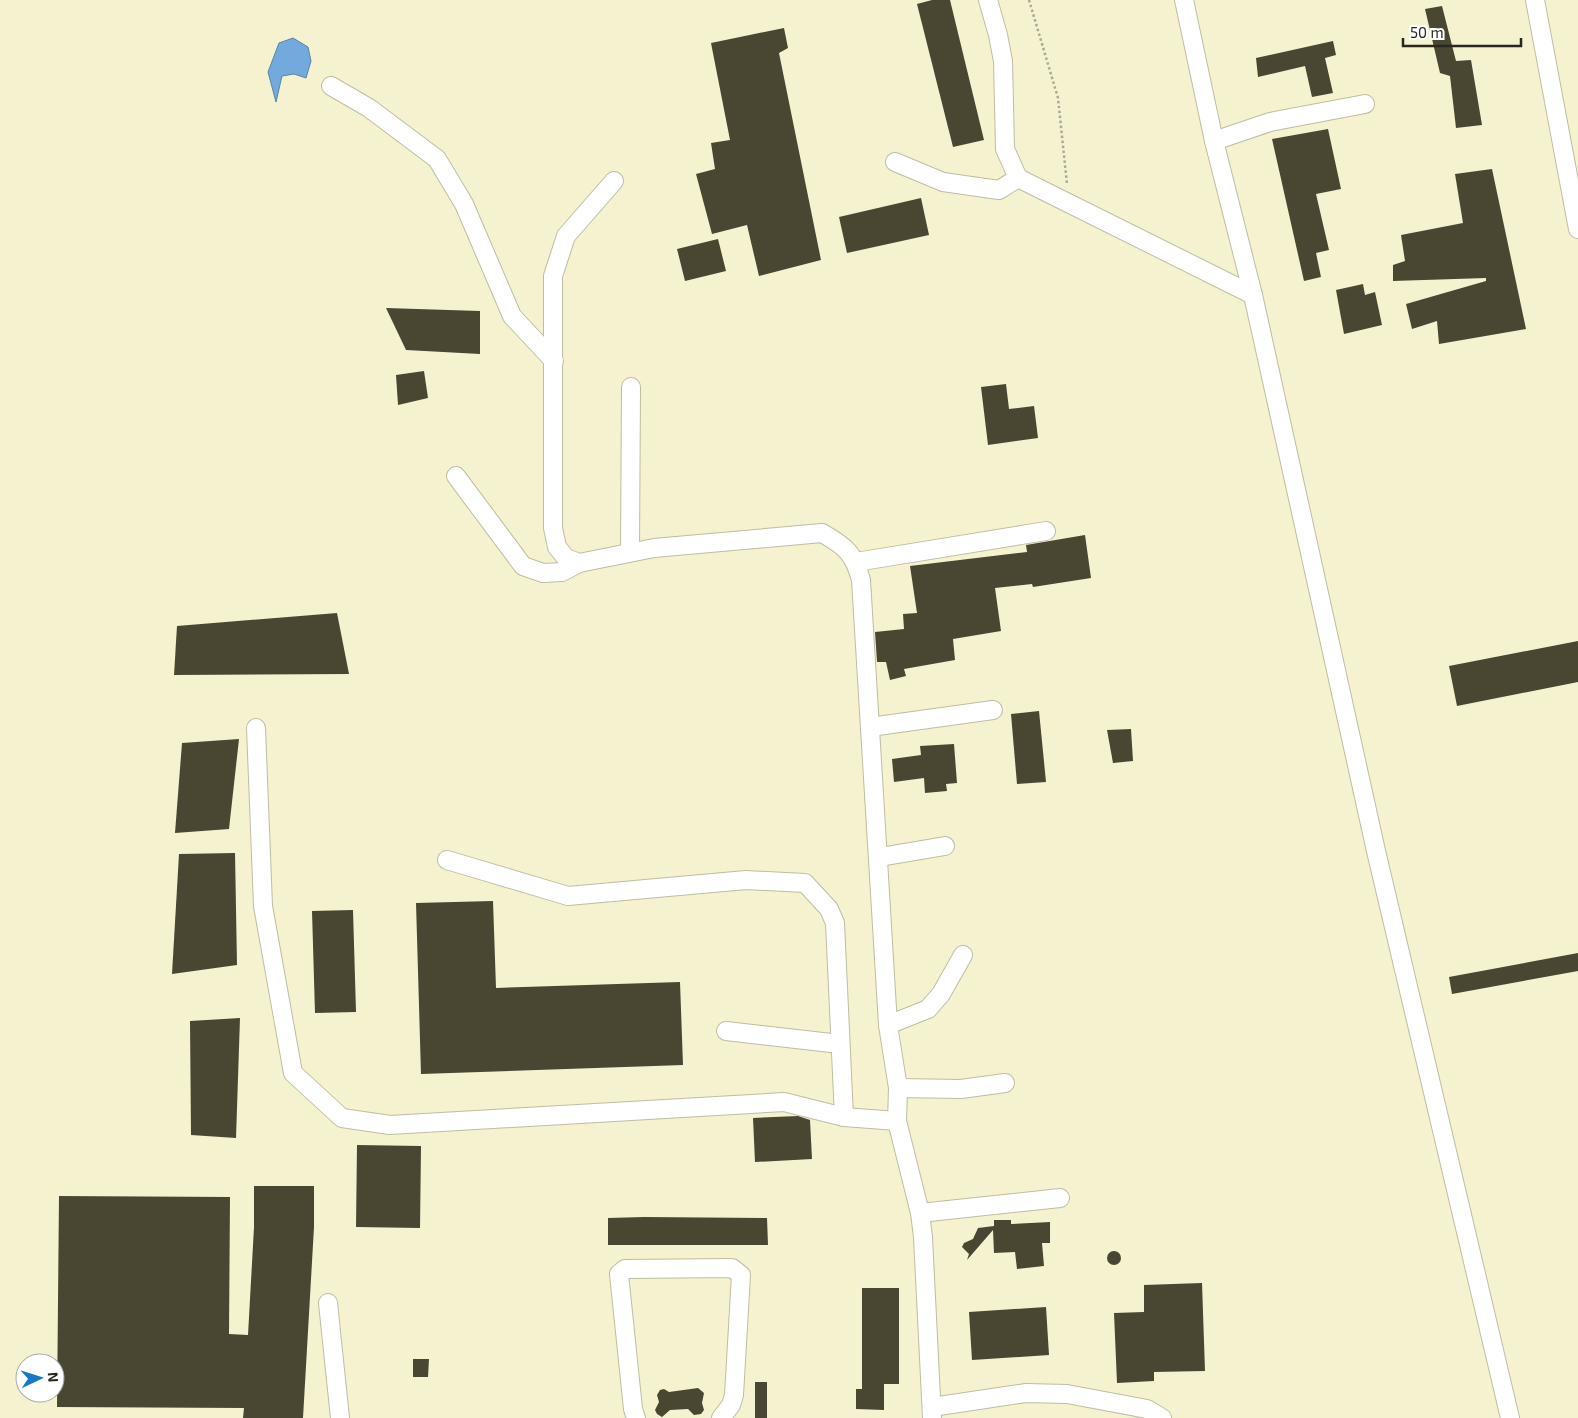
<svg xmlns="http://www.w3.org/2000/svg" width="1578" height="1418" font-family="'Exo 2',sans-serif">
	<style>
		.built { fill: #f5f2d0; fill-rule: evenodd }
		.water { fill: #72aade; stroke: #5c83a4 }
		.building { fill: #494731 }
		.lines { fill: none; stroke-linecap: round; stroke-linejoin: round }
		.minor-casing { stroke: #bebda3; stroke-width: 20 }
		.path { stroke: #aba995; stroke-width: 2.5; stroke-dasharray: 2.5 2.5; stroke-linecap: butt }
		.minor { stroke: #fff; stroke-width: 18 }
	</style>
	<rect width="100%" height="100%" fill="#fffde2"/>
	<path class="built" d="M0 0H1578V1418H0ZM25 1363H55V1393H25Z"/>
	<polygon class="water" points="293,38 308,47 311,61 306,78 294,74 282,76 276,102 268,72 279,43"/>
	<g class="building">
		<polygon points="932,0 950,0 984,140 953,147 917,4"/>
		<polygon points="1442,6 1456,61 1471,60 1482,125 1456,128 1450,76 1440,73 1425,9"/>
		<polygon points="784,28 788,48 779,53 821,260 759,276 747,225 712,234 696,174 715,169 711,143 730,140 711,43"/>
		<polygon points="1333,41 1336,55 1325,58 1333,93 1312,97 1305,66 1258,77 1256,58"/>
		<polygon points="1328,129 1341,189 1316,194 1329,250 1316,253 1321,277 1304,281 1272,139"/>
		<polygon points="1492,169 1526,329 1439,344 1437,321 1412,329 1406,304 1486,281 1486,278 1393,281 1393,265 1405,261 1401,235 1463,223 1455,174"/>
		<polygon points="921,198 929,235 847,253 839,217"/>
		<polygon points="718,239 726,271 685,281 677,249"/>
		<polygon points="1363,284 1365,295 1375,292 1382,325 1344,334 1336,290"/>
		<polygon points="386,308 480,311 480,354 406,350"/>
		<polygon points="424,371 428,398 398,405 396,375"/>
		<polygon points="1006,384 1009,409 1034,406 1038,438 988,445 981,387"/>
		<polygon points="1085,535 1091,578 1033,587 1032,584 995,588 1001,631 953,639 955,660 904,669 906,676 890,680 886,662 877,662 875,632 904,629 903,614 917,613 910,566 1027,552 1026,545"/>
		<polygon points="337,613 349,674 174,675 177,626"/>
		<polygon points="1578,641 1578,682 1457,706 1449,666"/>
		<polygon points="1039,711 1046,782 1017,784 1011,714"/>
		<polygon points="1131,729 1133,761 1113,763 1107,730"/>
		<polygon points="239,739 229,829 175,833 182,743"/>
		<polygon points="954,744 957,783 946,784 947,791 925,793 924,778 894,782 892,759 921,755 920,746"/>
		<polygon points="235,853 237,965 172,974 179,854"/>
		<polygon points="493,901 496,988 680,982 683,1065 421,1074 416,903"/>
		<polygon points="353,910 356,1012 315,1013 312,911"/>
		<polygon points="1578,953 1578,971 1452,994 1449,977"/>
		<polygon points="240,1018 236,1138 191,1135 190,1021"/>
		<polygon points="798,1116 810,1120 812,1159 755,1162 753,1118"/>
		<polygon points="357,1145 421,1146 420,1228 356,1227"/>
		<polygon points="254,1186 314,1186 314,1227 303,1418 243,1418 244,1408 57,1407 59,1196 230,1197 229,1334 248,1335 254,1227"/>
		<polygon points="644,1217 767,1218 768,1245 608,1245 608,1218"/>
		<polygon points="994,1220 1011,1220 1011,1224 1050,1222 1050,1243 1042,1243 1044,1266 1017,1269 1015,1252 994,1253 993,1230 967,1260 969,1254 962,1247 964,1243 973,1239 978,1228 994,1226"/>
		<circle cx="1114" cy="1258" r="7"/>
		<polygon points="1202,1283 1205,1371 1154,1372 1154,1381 1117,1383 1114,1313 1144,1312 1144,1285"/>
		<polygon points="862,1288 899,1288 899,1384 884,1384 884,1410 856,1409 856,1389 862,1389"/>
		<polygon points="1046,1307 1049,1355 972,1360 969,1312"/>
		<polygon points="413,1359 429,1359 428,1377 413,1377"/>
		<rect x="755" y="1382" width="12" height="36"/>
		<polygon points="698,1388 704,1393 702,1403 704,1410 701,1414 694,1415 688,1409 670,1410 662,1417 657,1414 655,1410 659,1402 657,1395 660,1390 664,1389 669,1392"/>
	</g>
	<g class="lines">
		<defs>
			<g id="minor">
				<polyline points="988,0 998,35 1003,61 1005,149 1018,178 1253,295"/>
				<polyline points="1184,0 1214,141 1253,295 1376,851 1510,1418"/>
				<polyline points="1535,0 1578,229"/>
				<polyline points="331,86 369,108 437,159 464,204 512,316 554,361"/>
				<polyline points="1214,141 1270,122 1365,104"/>
				<polyline points="895,162 943,182 999,190 1018,178"/>
				<path d="M614 181 566 236 553 276V528L557 547 566 558 579 563 654 548 822 533C845 546 854 553 861 580L888 1025 898 1088 897 1121 920 1213 923 1237 932 1418"/>
				<polyline points="456,476 523,566 543,573 562,572 579,563"/>
				<polyline points="630,552 631,387"/>
				<polyline points="856,562 1046,531"/>
				<polyline points="870,727 993,710"/>
				<polyline points="256,728 263,906 293,1073 342,1118 390,1125 784,1102 844,1117 897,1121"/>
				<polyline points="880,857 945,846"/>
				<polyline points="447,860 568,896 746,880 805,883 829,909 835,923 844,1117"/>
				<polyline points="888,1025 928,1009 941,994 963,955"/>
				<polyline points="726,1031 840,1044"/>
				<polyline points="898,1088 961,1089 1005,1083"/>
				<polyline points="920,1213 1060,1198"/>
				<polyline points="328,1303 340,1418"/>
				<polyline points="932,1407 1026,1393 1067,1394 1147,1409 1162,1418"/>
				<polyline points="636,1418 633,1409 619,1274 625,1269 732,1268 741,1275 734,1395 731,1405 721,1418"/>
			</g>
		</defs>
		<use href="#minor" class="minor-casing"/>
		<polyline class="path" points="1029,0 1058,98 1067,184"/>
		<use href="#minor" class="minor"/>
	</g>
	<g transform="translate(40 1378) rotate(86)"><circle r="24" fill="#ffffff" stroke="#a9a9a5"/>
	<path d="M0-4L9 19L0 12L-9 19Z" fill="#1379c4"/>
	<text y="-8" font-size="14" font-weight="bold" text-anchor="middle" fill="#28281e">N</text>
	</g>
	<path d="M1403 38v8h118v-8" fill="none" stroke="#28281e" stroke-width="2.5"/>
	<text x="1410" y="38" font-size="15" fill="#28281e" stroke="#ffffff" stroke-width="4" paint-order="stroke">50 m</text>
</svg>
